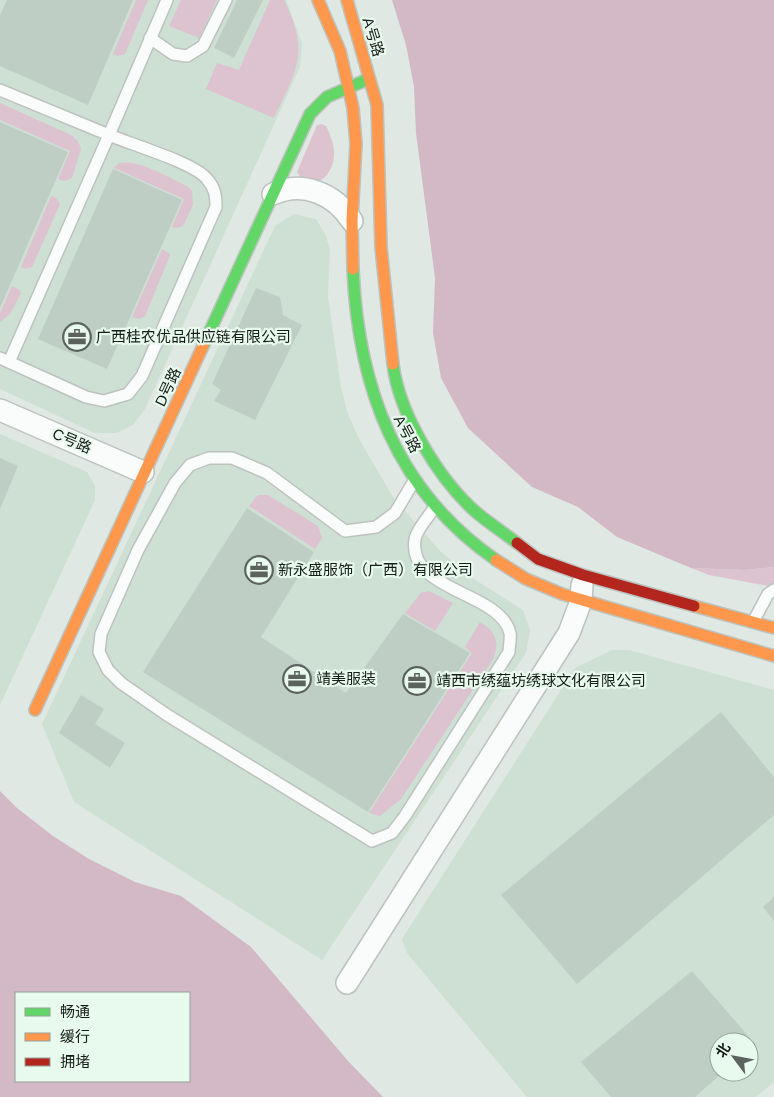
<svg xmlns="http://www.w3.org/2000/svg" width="774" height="1097" font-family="Arial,'Noto Sans SC',sans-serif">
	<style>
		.built { fill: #cedfd4; fill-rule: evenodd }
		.green { fill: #ddc3d0 }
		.forest { fill: #d3b8c6; fill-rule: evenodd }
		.building { fill: #bfcec5 }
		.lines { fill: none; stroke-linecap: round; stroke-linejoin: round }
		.lane-casing { stroke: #bcc3be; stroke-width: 14 }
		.street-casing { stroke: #bcc3be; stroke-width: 24 }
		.fast-casing { stroke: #bcc3be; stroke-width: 14 }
		.slow-casing { stroke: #bcc3be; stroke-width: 14 }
		.jam-casing { stroke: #bcc3be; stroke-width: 14 }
		.lane { stroke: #fafcfb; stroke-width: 11 }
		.street { stroke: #fafcfb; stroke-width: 21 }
		.fast { stroke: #63d668; stroke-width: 11 }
		.slow { stroke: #ff974d; stroke-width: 11 }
		.jam { stroke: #b3261e; stroke-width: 11 }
		.labels { text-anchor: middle; stroke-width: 4.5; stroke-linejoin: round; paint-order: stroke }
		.street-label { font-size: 15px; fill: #161c18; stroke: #e8f9ee }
		.poi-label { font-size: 15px; fill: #161c18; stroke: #e8f9ee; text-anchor: start }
	</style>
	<rect width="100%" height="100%" fill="#dfe8e2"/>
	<g class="built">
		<polygon points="0,0 286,0 302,43 300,67 145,409 133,425 116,433 95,433 0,389"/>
		<polygon points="294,214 316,219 325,234 330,249 328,296 341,388 348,414 359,439 393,497 439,550 469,576 523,610 530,630 526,653 322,960 74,802 42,724 275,226"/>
		<polygon points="0,434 87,472 95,486 95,500 0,705"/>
		<path d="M612 650H629L774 690V1082L756 1097H527L407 953 402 939 575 668ZM719 1042H749V1072H719Z"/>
	</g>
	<g class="green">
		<polygon points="136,0 148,0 125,54 117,56 113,54"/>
		<polygon points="181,0 217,0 199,38 169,26"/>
		<path d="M270 0H284C310 52 297 70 274 118L206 89 217 63 239 70Z"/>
		<polygon points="0,103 71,135 78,141 81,149 72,178 64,181 58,179 70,151 0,120"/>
		<path d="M322 124 326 126C330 134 334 144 334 153 335 175 311 197 297 172L317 125Z"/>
		<path d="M119 163C140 159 168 178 187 186L192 191 193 205 183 226 177 228 172 227 184 199 114 168Z"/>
		<polygon points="51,196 56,198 60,204 32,267 25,269 21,267"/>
		<polygon points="162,249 170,254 169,258 145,316 140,319 132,317"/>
		<polygon points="12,286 20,290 21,293 10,314 0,322 0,313"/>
		<polygon points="258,495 268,495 318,526 322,538 315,549 249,506"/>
		<polygon points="774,567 774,587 709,575 691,568 744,570"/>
		<polygon points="429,591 453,603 435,631 405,613 421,593"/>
		<path d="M480 622C496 632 500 641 493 659L401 799 380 816 369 813 472 653 465 647Z"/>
	</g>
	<g class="forest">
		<polygon points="392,0 774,0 774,567 744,570 691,568 617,537 578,507 532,487 468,428 441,378 433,333 435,278 416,133 414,87 406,45"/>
		<path d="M0 791 17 808 53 836 89 859 135 882 181 896 251 947 348 1061 383 1097H0ZM16 993H189V1081H16Z"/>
	</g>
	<g class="building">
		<polygon points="7,0 133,0 88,105 0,66 0,15"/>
		<polygon points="237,0 263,0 234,58 214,48"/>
		<polygon points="0,122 68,152 0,308"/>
		<polygon points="113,169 182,200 107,369 38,339"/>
		<polygon points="256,288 280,297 283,315 302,325 255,420 214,401 221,390 212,384"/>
		<polygon points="0,458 18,466 0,509"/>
		<polygon points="247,508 314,552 261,637 346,693 403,614 470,653 368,812 143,672"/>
		<polygon points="81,695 104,709 95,724 125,743 110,768 59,733"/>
		<polygon points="721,712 774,777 774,815 577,984 501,895"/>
		<polygon points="774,897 774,921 763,907"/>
		<polygon points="692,971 755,1044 749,1050 749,1042 719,1042 719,1072 723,1072 695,1097 611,1097 581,1062"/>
	</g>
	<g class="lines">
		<defs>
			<g id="lane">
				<polyline points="150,38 173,54 187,56 203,46 226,0"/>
				<polyline points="0,90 109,135 9,362"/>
				<path d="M0 358 86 397 104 401 128 394 142 376 216 207C216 196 215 188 207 179 195 163 130 144 109 135L167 0"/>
				<path d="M414 481 395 513 376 527 345 531 267 473 232 458H209L190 465 175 483 138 550 101 634 99 652 108 670 121 683 167 715 372 841 392 833 405 816 509 652C509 647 511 639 510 633 500 591 407 592 415 539 417 529 429 516 435 507"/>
				<polyline points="753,622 768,594 774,590"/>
			</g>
			<g id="street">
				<path d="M273 194C303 180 335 194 352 221"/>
				<polyline points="0,410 143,472"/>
				<polyline points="347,983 569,633 581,601 582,585"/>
			</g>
			<g id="fast">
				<path d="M353 269C358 387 396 491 496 560"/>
				<polyline points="203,346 310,114 327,97 366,80"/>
				<path d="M393 364C399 414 439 480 477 513 489 523 504 533 517 543"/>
			</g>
			<g id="slow">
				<polyline points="318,0 340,51 353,108 356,144 352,220 353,269"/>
				<polyline points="347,0 377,105 381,247 393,364"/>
				<polyline points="496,560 526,579 562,594 774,656"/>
				<polyline points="694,606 774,628"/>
				<polyline points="35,710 203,346"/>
			</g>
			<polyline id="jam" points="517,543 538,559 583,575 694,606"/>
		</defs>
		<use href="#lane" class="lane-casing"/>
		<use href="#street" class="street-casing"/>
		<use href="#fast" class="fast-casing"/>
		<use href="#slow" class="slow-casing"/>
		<use href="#jam" class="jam-casing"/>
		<use href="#lane" class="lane"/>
		<use href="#street" class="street"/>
		<use href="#fast" class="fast"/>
		<use href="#slow" class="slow"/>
		<use href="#jam" class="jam"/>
	</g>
	<defs>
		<symbol id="office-ring" viewBox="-11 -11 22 22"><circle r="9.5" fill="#e8f9ee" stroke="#5c635f" stroke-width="1.5"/><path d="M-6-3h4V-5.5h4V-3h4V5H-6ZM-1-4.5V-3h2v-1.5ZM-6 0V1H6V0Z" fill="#5c635f"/></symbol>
	</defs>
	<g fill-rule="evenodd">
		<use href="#office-ring" x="61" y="321" width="32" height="32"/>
		<use href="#office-ring" x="243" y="554" width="32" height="32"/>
		<use href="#office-ring" x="281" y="663" width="32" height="32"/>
		<use href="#office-ring" x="401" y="665" width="32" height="32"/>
	</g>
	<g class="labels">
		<g class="street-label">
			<text transform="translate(373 37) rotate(73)" y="5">A号路</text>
			<text transform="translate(168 387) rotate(-65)" y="5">D号路</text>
			<text transform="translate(407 434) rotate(62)" y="5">A号路</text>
			<text transform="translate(72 441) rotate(23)" y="5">C号路</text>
		</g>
		<g class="poi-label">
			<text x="96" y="342">广西桂农优品供应链有限公司</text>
			<text x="278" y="575">新永盛服饰（广西）有限公司</text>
			<text x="316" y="684">靖美服装</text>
			<text x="436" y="686">靖西市绣蕴坊绣球文化有限公司</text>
		</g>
	</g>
	<rect x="15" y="992" width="175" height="90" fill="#e8f9ee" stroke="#94a198"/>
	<rect x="25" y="1008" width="25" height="8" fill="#63d668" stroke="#94a198"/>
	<text x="60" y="1017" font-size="15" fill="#161c18">畅通</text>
	<rect x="25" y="1033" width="25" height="8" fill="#ff974d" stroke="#94a198"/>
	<text x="60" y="1042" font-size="15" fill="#161c18">缓行</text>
	<rect x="25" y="1058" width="25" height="8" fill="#b3261e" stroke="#94a198"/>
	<text x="60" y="1067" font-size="15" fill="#161c18">拥堵</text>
	<g transform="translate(734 1057) rotate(302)"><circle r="24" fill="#e8f9ee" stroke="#94a198"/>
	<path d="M0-4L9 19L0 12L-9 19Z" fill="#5c635f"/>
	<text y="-8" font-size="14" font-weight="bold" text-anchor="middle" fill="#161c18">北</text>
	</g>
</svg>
